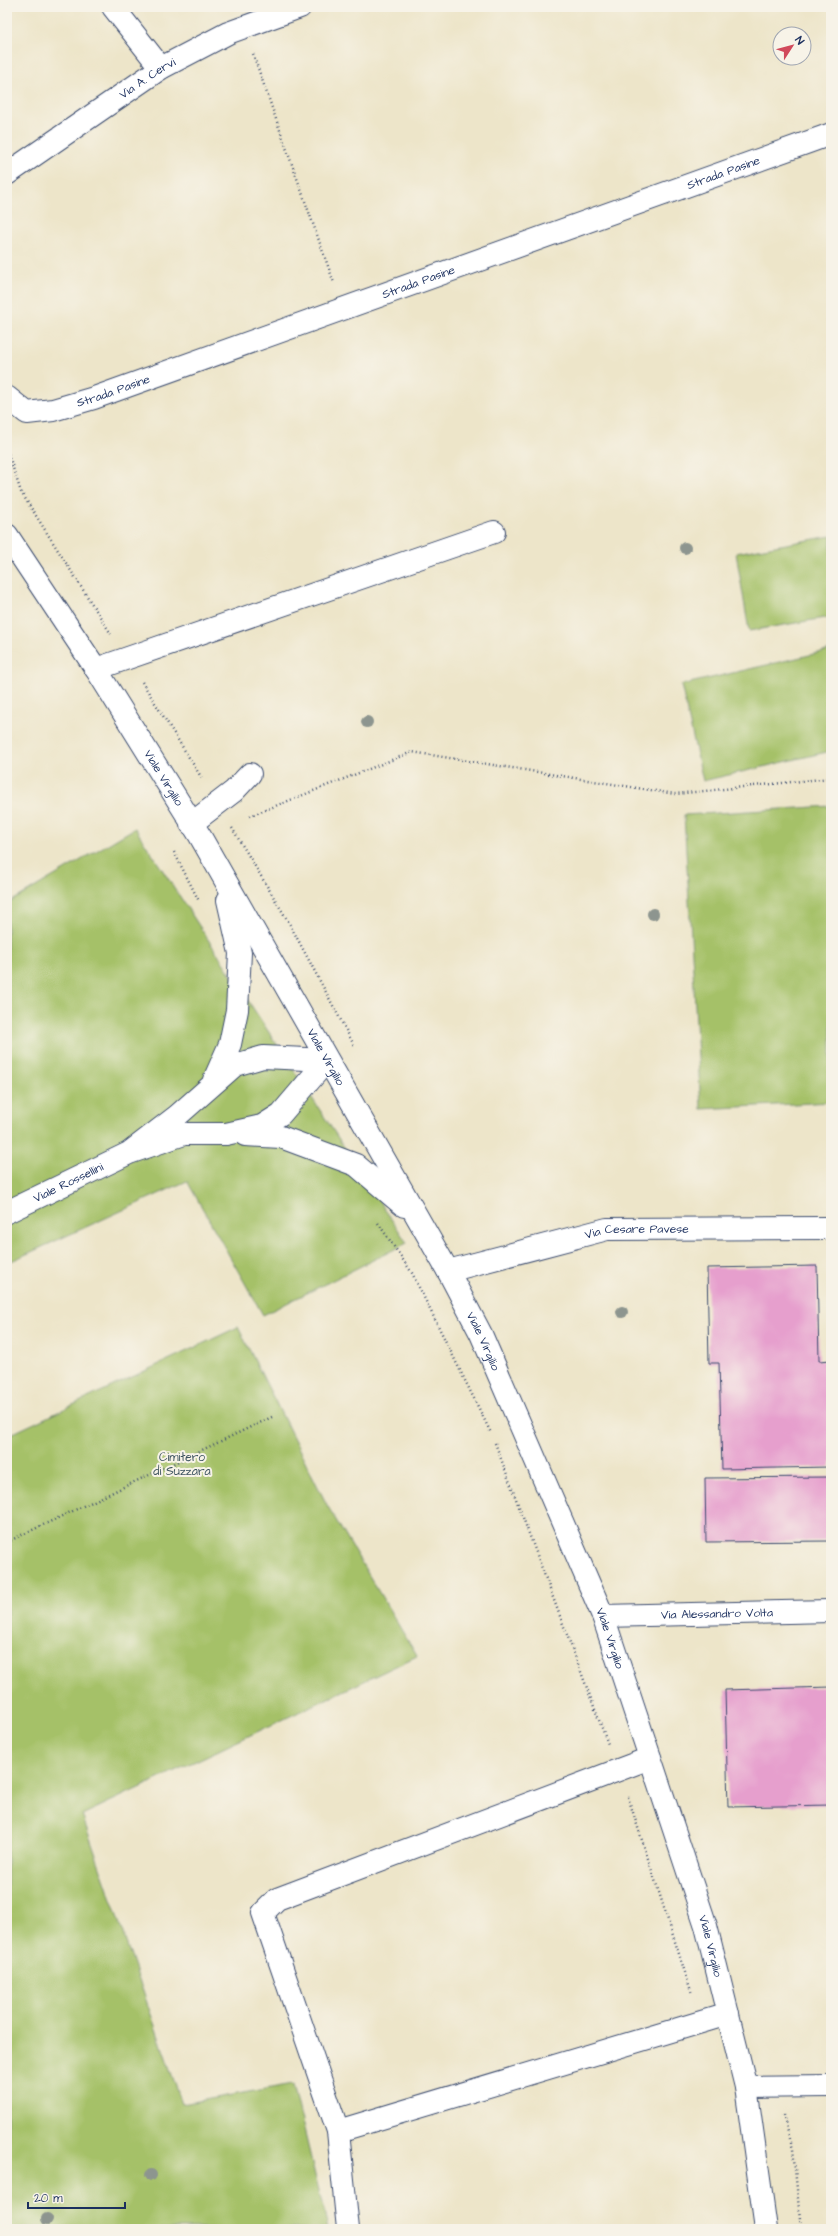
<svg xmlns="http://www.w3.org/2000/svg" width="838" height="2236" viewBox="0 0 838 2236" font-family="'Architects Daughter',sans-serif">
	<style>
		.green { fill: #a5c168; stroke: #607863 }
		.building { fill: #e69fcd }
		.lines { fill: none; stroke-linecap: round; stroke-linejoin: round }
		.street-casing { stroke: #3a4a6e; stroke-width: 24 }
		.path { stroke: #3a4a6e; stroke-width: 2.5; stroke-dasharray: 1 3; stroke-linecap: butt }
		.street { stroke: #fff; stroke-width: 22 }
		.tree { fill: #8d958f }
		.labels { text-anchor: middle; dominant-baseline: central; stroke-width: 4; stroke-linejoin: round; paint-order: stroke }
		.street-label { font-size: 12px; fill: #1b2f5e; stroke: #f7f3e8 }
		.park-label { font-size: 12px; fill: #3e5460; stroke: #f7f3e8 }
	</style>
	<rect width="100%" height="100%" fill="#f7f3e8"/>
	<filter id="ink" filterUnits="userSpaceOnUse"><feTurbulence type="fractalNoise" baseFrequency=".025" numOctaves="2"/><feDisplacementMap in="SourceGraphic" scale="8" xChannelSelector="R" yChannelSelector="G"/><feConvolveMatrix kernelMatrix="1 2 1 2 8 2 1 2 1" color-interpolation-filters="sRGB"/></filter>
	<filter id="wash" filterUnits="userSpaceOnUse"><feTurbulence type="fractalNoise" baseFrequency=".012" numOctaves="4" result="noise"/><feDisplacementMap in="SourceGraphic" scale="16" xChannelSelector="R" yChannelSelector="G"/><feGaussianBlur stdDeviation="0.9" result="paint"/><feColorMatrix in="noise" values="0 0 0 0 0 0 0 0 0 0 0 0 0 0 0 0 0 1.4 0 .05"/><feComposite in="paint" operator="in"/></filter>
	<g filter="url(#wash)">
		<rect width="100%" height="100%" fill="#ede5c9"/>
		<!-- green -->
		<path class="green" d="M831,536v81l-82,14 -13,-78z
			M831,650v101l-128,30 -22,-96z
			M831,806v296l-130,7 -17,-294z
			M135,828l272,415 -144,72 -76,-134 -180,82v-359z
			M238,1327l89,178 90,151 -335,159 100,289 111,-20 35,145h-321v-793z"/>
		<g id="blocks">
			<!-- building -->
			<path class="building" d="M817,1266l2,95 12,-1v107l-109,2 -3,-106h-10l-2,-95z
				M831,1477v64l-125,1 -1,-64z
				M831,1687v118l-103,2 -3,-117z"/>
		</g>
	</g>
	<g filter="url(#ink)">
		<use href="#blocks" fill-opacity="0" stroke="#3a4a6e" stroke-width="1"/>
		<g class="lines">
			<defs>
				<g id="street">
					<path d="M113,7l48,61"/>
					<path id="s1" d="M7,174l154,-106 67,-35 72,-26"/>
					<path id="s2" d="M7,397l20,16 26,-3 41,-12 737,-264"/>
					<path id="s3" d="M7,535l89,134 104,167 248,435 33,63 122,282 103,310 40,161 20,142"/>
					<path d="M96,669l398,-137"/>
					<path d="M191,824l43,-33 16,-17"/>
					<path d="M214,1080l16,-36 7,-34 3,-57 -12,-53"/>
					<path d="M245,1135l36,2 75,28 48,41"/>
					<path id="s4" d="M7,1212l122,-59 55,-19h42l36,-8 19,-12 46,-54 -64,-3 -28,8 -58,51 -48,37"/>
					<path id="s5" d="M448,1271l159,-42 224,-1"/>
					<path id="s6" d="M603,1616l228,-5"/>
					<path d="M746,2087l85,-1"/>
					<path d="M338,2131l390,-117"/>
					<path d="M348,2229l-10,-98 -75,-218 14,-14 373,-141"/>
				</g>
			</defs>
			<!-- street casing -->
			<use href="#street" class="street-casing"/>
			<!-- path -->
			<path class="path" d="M253,54l81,229
				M7,450l14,42 90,142
				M142,682l61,98
				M250,816l162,-64 263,42 156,-16
				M232,828l56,93 66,124
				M174,852l25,49
				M378,1223l34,50 79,160
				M495,1443l113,301
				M7,1542l265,-125
				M628,1797l64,197
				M783,2115l10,34 8,80"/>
			<!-- street -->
			<use href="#street" class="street"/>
		</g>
		<!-- trees -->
		<g class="tree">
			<circle cx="685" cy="548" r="6"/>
			<circle cx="367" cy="722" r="6"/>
			<circle cx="653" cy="914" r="6"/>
			<circle cx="622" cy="1312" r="6"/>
			<circle cx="151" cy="2175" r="6"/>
			<circle cx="47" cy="2219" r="6"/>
		</g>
	</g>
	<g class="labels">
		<!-- street labels -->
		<g class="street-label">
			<text stroke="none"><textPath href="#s1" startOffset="170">Via A. Cervi</textPath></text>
			<text stroke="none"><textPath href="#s2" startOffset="763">Strada Pasine</textPath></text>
			<text stroke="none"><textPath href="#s2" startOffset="439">Strada Pasine</textPath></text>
			<text stroke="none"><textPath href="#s2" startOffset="115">Strada Pasine</textPath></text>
			<text stroke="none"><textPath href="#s3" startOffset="289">Viale Virgilio</textPath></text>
			<text stroke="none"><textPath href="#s3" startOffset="612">Viale Virgilio</textPath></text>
			<text stroke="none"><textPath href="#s4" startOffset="68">Viale Rossellini</textPath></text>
			<text stroke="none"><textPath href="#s5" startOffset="194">Via Cesare Pavese</textPath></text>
			<text stroke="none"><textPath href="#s3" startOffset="937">Viale Virgilio</textPath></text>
			<text stroke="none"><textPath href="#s6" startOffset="114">Via Alessandro Volta</textPath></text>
			<text stroke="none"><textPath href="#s3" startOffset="1260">Viale Virgilio</textPath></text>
			<text stroke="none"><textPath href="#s3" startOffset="1584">Viale Virgilio</textPath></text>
		</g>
		<!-- park labels -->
		<g class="park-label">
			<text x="182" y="1457">Cimitero<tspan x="182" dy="14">di Suzzara</tspan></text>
		</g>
	</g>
	<!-- margin -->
	<rect width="838" height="2236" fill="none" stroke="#f7f3e8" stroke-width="24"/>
	<!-- north arrow -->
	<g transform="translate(792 46) rotate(54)"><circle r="19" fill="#f7f3e8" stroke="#9fa5b1"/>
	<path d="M0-3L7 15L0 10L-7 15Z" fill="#d1495b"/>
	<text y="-6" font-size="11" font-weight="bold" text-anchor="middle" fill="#1b2f5e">N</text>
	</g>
	<!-- scale -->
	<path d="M28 2202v6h97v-6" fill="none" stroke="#1b2f5e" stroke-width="2"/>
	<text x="34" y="2202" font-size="12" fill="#1b2f5e" stroke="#f7f3e8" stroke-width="3" paint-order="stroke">20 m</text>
</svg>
